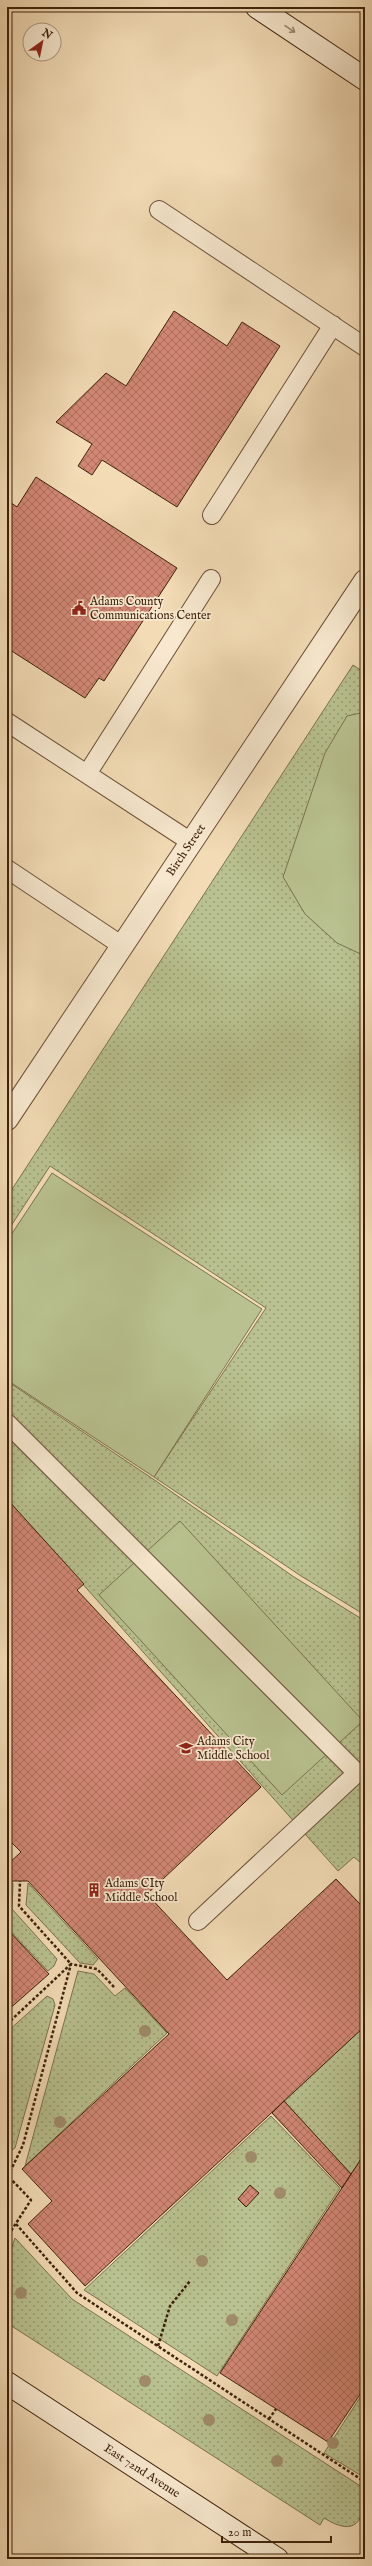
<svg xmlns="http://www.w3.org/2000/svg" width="372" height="2566" viewBox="0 0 372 2566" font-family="'IM FELL English',serif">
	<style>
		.green { fill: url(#green-dots); stroke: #7b724e }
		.pitch { fill: #b8c18f; stroke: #7b724e }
		.building { fill: url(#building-cross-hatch); stroke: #3e220c }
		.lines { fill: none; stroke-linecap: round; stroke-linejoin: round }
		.lane-casing { stroke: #6b5036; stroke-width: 20 }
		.street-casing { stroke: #6b5036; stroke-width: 24 }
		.secondary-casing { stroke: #3e220c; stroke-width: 24 }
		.path { stroke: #3e220c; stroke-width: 2.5; stroke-dasharray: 3 2; stroke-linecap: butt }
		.lane { stroke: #f7e8cf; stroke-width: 18 }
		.street { stroke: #f7e8cf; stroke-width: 22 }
		.secondary { stroke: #f7e8cf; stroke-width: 22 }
		.tree { fill: #a08b6a }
		.oneway { stroke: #9a856e }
		.labels { text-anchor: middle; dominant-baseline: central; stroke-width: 3.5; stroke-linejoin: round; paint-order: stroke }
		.poi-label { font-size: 12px; fill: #3e220c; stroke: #f7e8cf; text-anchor: start }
		.street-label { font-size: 12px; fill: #3e220c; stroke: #f7e8cf }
	</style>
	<defs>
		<pattern id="green-dots" width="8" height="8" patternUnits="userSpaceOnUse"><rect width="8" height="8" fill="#b8c18f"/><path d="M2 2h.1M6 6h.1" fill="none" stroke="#979c73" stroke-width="1.8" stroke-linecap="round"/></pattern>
		<pattern id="building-cross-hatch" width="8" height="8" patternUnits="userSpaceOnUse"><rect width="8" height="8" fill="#d28775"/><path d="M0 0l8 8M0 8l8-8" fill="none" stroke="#ac6e5e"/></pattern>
	</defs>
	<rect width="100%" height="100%" fill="#f2dbb5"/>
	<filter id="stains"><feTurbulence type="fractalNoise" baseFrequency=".005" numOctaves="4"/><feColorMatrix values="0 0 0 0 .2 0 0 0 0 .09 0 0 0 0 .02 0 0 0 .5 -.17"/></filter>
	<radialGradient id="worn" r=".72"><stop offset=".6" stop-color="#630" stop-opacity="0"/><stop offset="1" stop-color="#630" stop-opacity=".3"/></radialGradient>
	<!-- green -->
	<path class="green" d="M353,665l12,8v942l-64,-39 -147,-99 112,-169 -216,-142 -43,66v-35z
		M7,1381l149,100 138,96 71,44v238l-4,4 -7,-6 -16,14 -331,-372z
		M13,1883l-1,26 45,50 -3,7 -6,5 -41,-43v-40z
		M28,1883l70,76 -5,6 -13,-2 -54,-58z
		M78,1971l16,3 21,22 10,-8 42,45 -142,133z
		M47,1996l6,3 2,6 -40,143 -8,5v-121z
		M365,2026v127l-14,21 -67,-73z
		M271,2116l69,72 -123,188 -133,-86z
		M15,2238l57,61 293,190c0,32 -9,49 -41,29l-4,7 -313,-202v-62z
		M365,2390v88l-41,-25z"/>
	<!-- pitch -->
	<path class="pitch" d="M365,712v244l-28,-13 -32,-29 -22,-37 42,-124 22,-37z
		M52,1173l210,136 -108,168 -147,-97v-139z
		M180,1521l183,200 -81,74 -183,-200z"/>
	<!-- building -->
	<path class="building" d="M174,311l53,35 15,-24 38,24 -103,161 -75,-47 -10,15 -14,-9 14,-22 -36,-22 50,-49 20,13z
		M36,477l141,91 -73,113 -5,-3 -14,20 -78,-50v-148l10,7z
		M7,1499l77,85 -7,6 184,197 -114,107 80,86 109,-101 25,26 4,-3v124l-280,260 -57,-62 24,-23 -30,-32 147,-135 -141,-153h-15l-6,5v-21l14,-13 -14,-14z
		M7,1929l42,45 -42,37z
		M284,2101l67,73 -9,14 -70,-75z
		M365,2153v234l-37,55 -108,-69z
		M250,2185l9,8 -13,14 -8,-8z"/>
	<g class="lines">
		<defs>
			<path id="lane" d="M159,210l206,137
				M212,515l121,-190
				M7,722l184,120
				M87,774l124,-195
				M7,869l114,76
				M7,1423l350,350 -159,148"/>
			<path id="street" d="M7,1119l358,-538"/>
			<path id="secondary" d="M257,7l108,72
				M7,2383l270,176"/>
		</defs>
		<!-- lane casing -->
		<use href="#lane" class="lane-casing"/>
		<!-- street casing -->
		<use href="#street" class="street-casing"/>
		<!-- secondary casing -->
		<use href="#secondary" class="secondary-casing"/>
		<!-- path -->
		<path class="path" d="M7,2024l64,-60 -52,-58 1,-25
			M8,2176l15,-31 48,-181 26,5 18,19
			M16,2224l61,69 288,189
			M7,2245l4,-14 20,-31 -24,-25
			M158,2346l12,-40 20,-25
			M269,2419l7,-10"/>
		<!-- lane -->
		<use href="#lane" class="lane"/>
		<!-- street -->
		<use href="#street" class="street"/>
		<!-- secondary -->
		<use href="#secondary" class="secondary"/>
	</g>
	<!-- trees -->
	<g class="tree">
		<circle cx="145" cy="2031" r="6"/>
		<circle cx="60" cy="2122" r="6"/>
		<circle cx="251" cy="2157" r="6"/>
		<circle cx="280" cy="2193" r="6"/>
		<circle cx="202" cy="2261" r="6"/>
		<circle cx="21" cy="2293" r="6"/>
		<circle cx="232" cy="2320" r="6"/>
		<circle cx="145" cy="2381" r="6"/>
		<circle cx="209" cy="2420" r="6"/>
		<circle cx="333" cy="2443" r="6"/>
		<circle cx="277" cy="2461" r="6"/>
	</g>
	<!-- one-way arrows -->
	<defs><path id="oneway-shaft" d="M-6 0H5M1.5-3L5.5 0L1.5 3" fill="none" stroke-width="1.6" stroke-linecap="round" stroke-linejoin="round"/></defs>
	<use class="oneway" href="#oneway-shaft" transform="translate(290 29) rotate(34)"/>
	<!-- icons -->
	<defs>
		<symbol id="civic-bare" viewBox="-9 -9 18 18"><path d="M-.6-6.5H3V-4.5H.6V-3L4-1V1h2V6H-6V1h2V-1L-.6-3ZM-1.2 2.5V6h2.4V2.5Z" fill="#8f2418" stroke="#f7e8cf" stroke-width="2.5" paint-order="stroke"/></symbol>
		<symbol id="school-bare" viewBox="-9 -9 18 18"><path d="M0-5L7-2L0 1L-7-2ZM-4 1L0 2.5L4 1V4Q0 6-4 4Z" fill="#8f2418" stroke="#f7e8cf" stroke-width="2.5" paint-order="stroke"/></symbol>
		<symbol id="building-bare" viewBox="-9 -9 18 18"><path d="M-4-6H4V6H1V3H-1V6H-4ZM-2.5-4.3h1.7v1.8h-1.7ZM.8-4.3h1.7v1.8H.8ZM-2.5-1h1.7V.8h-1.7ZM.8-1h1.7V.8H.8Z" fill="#8f2418" stroke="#f7e8cf" stroke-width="2.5" paint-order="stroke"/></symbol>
	</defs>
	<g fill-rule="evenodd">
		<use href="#civic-bare" x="69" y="598" width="20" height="20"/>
		<use href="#school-bare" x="176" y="1738" width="20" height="20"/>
		<use href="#building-bare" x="84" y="1880" width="20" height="20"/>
	</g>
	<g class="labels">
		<!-- poi labels -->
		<g class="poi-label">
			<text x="90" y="601">Adams County<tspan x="90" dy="14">Communications Center</tspan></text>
			<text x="197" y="1741">Adams City<tspan x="197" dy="14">Middle School</tspan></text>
			<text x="105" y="1883">Adams CIty<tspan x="105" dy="14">Middle School</tspan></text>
		</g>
		<!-- street labels -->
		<g class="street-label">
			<text transform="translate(186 850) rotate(-56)">Birch Street</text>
			<text transform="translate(142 2471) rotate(33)">East 72nd Avenue</text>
		</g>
	</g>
	<!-- margin -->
	<rect width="372" height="2566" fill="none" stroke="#f2dbb5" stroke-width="24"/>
	<rect x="8" y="8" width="356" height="2550" fill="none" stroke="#3e220c" stroke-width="2"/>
	<rect x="12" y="12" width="348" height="2542" fill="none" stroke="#3e220c"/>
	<!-- north arrow -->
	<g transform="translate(42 42) rotate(33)"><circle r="19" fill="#f7e8cf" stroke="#ad9981"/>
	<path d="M0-3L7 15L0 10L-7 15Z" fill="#8f2418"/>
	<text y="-6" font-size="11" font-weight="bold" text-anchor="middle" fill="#3e220c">N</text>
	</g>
	<!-- scale -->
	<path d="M222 2536v6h109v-6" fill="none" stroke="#3e220c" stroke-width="2"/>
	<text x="228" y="2536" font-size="12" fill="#3e220c" stroke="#f7e8cf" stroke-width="3" paint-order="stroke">20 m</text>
	<rect width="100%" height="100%" filter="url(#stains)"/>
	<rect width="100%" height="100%" fill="url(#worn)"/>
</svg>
